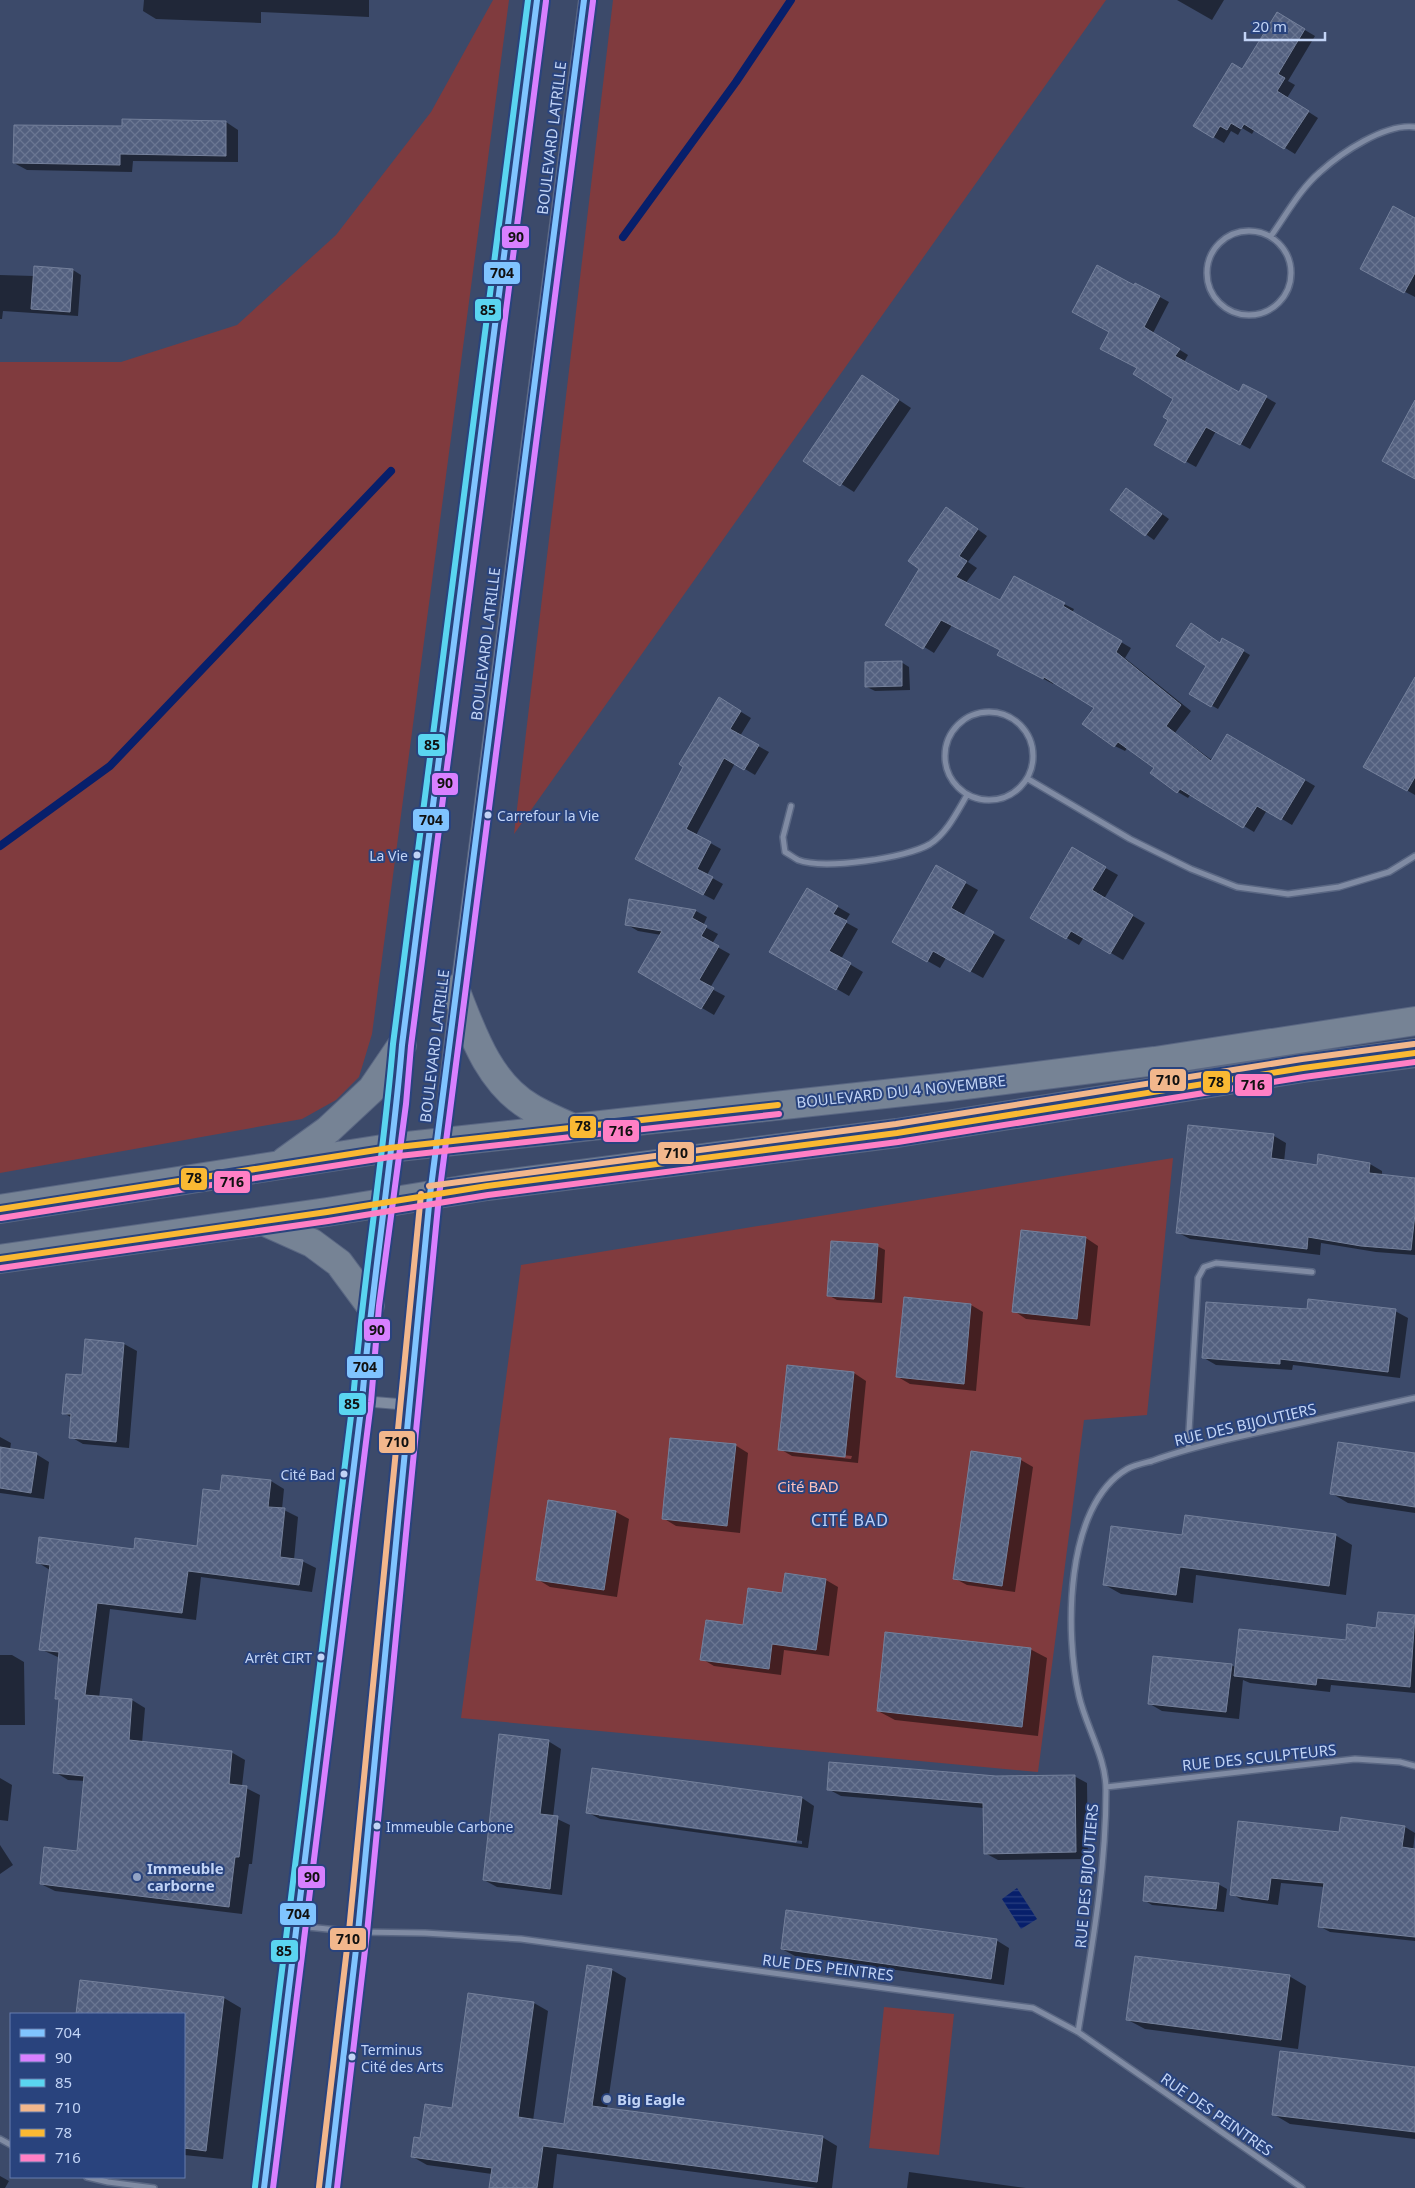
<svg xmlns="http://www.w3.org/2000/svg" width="1415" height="2188" viewBox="0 0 1415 2188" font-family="'Noto Sans',sans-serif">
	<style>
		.green { fill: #803b3e }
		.water { fill: url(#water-rules) }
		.shadow { fill: #0007; fill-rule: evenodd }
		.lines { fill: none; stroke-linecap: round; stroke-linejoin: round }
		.stream { stroke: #071f6b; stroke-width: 8 }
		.building { fill: url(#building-cross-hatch); stroke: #74809b }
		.street-casing { stroke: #5a6783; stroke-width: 8 }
		.secondary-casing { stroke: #5a6783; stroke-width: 12 }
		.primary-casing { stroke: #5a6783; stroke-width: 30 }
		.street { stroke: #808ba3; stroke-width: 5 }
		.secondary { stroke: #808ca0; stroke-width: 10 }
		.primary { stroke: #768395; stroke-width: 28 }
		.bus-1-casing { stroke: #29437d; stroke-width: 10 }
		.bus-2-casing { stroke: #29437d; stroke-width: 10 }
		.bus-3-casing { stroke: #29437d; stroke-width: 10 }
		.bus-4-casing { stroke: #29437d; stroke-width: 10 }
		.bus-5-casing { stroke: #29437d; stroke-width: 10 }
		.bus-6-casing { stroke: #29437d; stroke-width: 10 }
		.bus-1 { stroke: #80c4ff; stroke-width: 6 }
		.bus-2 { stroke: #d880ff; stroke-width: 6 }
		.bus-3 { stroke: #5ad5f0; stroke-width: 6 }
		.bus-4 { stroke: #f2b78c; stroke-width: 6 }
		.bus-5 { stroke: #fab933; stroke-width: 6 }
		.bus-6 { stroke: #ff80c5; stroke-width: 6 }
		.bus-dot { fill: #c2d4f6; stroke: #29437d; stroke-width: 2 }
		.poi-dot { fill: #93a4c5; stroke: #29437d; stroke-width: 2 }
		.labels { text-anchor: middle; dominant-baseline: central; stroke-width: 4; stroke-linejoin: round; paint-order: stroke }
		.bus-label { font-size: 14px; fill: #c2d4f6; stroke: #29437d; text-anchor: start }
		.street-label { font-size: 15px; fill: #c2d4f6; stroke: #29437d }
		.park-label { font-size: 15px; fill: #fbc0bb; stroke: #29437d }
		.poi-label { font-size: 15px; font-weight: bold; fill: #c2d4f6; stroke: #29437d; text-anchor: start }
		.neighbourhood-label { font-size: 16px; letter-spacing: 1px; fill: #b9cef7; stroke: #29437d }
		.line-badge { stroke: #29437d; stroke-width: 2 }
		.pale-badge-label { font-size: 14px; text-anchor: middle; font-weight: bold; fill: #111 }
	</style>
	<defs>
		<pattern id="water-rules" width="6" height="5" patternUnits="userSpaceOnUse" patternTransform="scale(1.25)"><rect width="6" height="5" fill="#071f6b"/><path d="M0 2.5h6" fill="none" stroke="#2a3f81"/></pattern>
		<pattern id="building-cross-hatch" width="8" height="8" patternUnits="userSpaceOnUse" patternTransform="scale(1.25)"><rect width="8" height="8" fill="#53607f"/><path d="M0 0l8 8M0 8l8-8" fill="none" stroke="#6a7692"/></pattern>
	</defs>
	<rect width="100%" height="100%" fill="#3c4a6a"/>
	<!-- green -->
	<path class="green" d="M493,0h16l-137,1034 -13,43 -23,23 -34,19 -302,54v-811h121l116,-37 99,-90 95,-123z
		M613,0h493l-592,834z
		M1173,1158l-26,257 -63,5 -46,352 -577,-54 60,-453z
		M884,2007l70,7 -15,141 -70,-7z"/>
	<!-- water -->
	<path class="water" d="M1017,1888l20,31 -16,10 -19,-30z"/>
	<!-- shadow -->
	<path class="shadow" d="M144,0h225v17l-108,-5v11l-105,-4 -13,-8z
		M1177,0h47l-12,20z
		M1278,14l37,22 -27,45 7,4 -8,13 31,20 -23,36 -40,-25 -3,5 -10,-6 -4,7 -7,-4 -7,12 -29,-17 47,-55z
		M226,122l12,8v32l-105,-1 -1,11 -105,-2 -13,-7 109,-35z
		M1415,219v78l-43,-22z
		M73,270l8,5 -3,41 -75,-5 -1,8h-2v-44l34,1z
		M1136,284l33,18 -16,31 35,22 -4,7 56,31 4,-8 32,18 -26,46 -34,-18 -20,36 -40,-22 14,-25 4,-21 -36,-31z
		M875,384l36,24 -57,84 -49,-31z
		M1134,494l35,25 -15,21 -42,-30z
		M956,514l31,22 -19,26 9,6 -12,16 35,18 64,2 10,5 -2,4 59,35 -6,10 66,53 -16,22 38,28 15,-26 87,51 -23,39 -25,-15 -13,22 -63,-38 -3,4 -10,-6 -26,-19 4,-5 -28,-21 -3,4 -10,-5 -19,-39 -42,-25 -1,2 -44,-24 -8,-10 -49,-25 -18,28 -47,-29z
		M1223,639l27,16 -32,54 -27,-15z
		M901,662l8,5 1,23 -35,1 -8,-4z
		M1415,695v100l-50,-29z
		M720,699l31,19 -11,18 29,16 -14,23 -20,-12 -39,72 25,14 -14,26 16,9 -9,16 -67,-35z
		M1072,849l46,26 -14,24 41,24 -22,37 -39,-23 -5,8 -48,-28z
		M937,867l41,23 -15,26 42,24 -22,38 -37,-20 -6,10 -46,-26z
		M807,889l43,25 -5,8 13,7 -17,30 22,13 -14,24 -78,-45z
		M630,901l66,10 11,6 -4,9 15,8 -6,10 18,10 -20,34 15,8 -11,19 -74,-43 21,-37 -23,-4 -12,-7z
		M1274,1136l12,7 -2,19 34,5 52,-3 12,7v5l33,4v75l-39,-3 -55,-9 -1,12 -130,-16 -13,-7z
		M1022,1231l64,7 12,8 -8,80 -64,-7 -12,-8z
		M877,1246l8,4 -3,53 -45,-3 -9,-5z
		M971,1305l12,7 -7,79 -66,-7 -12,-7z
		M1308,1310l87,1 13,7 -8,60 -107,-13 -1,5 -76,-5 -12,-7z
		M86,1340l38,4 13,7 -8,97 -46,-4 -12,-7 1,-19 -8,-5 19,-36z
		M788,1366l66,7 12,8 -8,82 -66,-7 -12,-7zM791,1450l61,6 -1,3 -60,-7z
		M0,1437l11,6 -1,7 26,4 13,8 -5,37 -44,-6z
		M735,1445l13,8 -8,80 -64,-7 -13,-8z
		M972,1453l49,7 12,7 -18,125 -48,-7 -13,-7z
		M1415,1454v59l-67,-10 -17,-10z
		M271,1481l13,8 -2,20 16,8 -4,43 8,1 14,7 -4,24 -111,-15 -5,43 -86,-11 -11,89 33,2 13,8 -3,35 89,9 14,8 -3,26 18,9 -8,69h-3l-7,50 -187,-23 -14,-7 37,-32 7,-71 -17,-1 -13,-8 5,-71 -4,-3 4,-40 -20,-9 10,-79 -13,-8 98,-11 63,-4 23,-55z
		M549,1502l67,10 13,7 -12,78 -67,-10 -13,-8z
		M1335,1535l17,10 -6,50 -150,-20 -3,28 -72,-9 -16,-9 78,-49z
		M826,1580l12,7 -9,69 -45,-6 -3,25 -67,-9 -12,-7 81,-65z
		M1379,1613l36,4v76l-84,-8 -1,7 -80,-9 -7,-3 -4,39 -77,-8 -12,-7 81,-39 6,3 110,-27 30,-12z
		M1030,1649l17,9 -9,78 -143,-16 -17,-9z
		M0,1655h12l12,7 1,63h-25z
		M548,1741l13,8 -8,68 17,8 -8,70 -65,-8 -13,-7z
		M1074,1776l13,7 1,76 -90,1 -13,-7 -1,-45 -143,-12 -13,-7 168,-12z
		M0,1778l12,7 -4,36 -8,-1z
		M802,1798l12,8 -6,42 -208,-29 -13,-7zM599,1813l203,28v3l-203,-28z
		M1342,1818l63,9 10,6 -2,17h2v91l-85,-9 -11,-6 6,-39 -44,-4 -3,22 -36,-5 -10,-6 108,-61z
		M0,1845l13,20 -13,9z
		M1218,1884l9,5 -3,23 -72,-7 -8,-5z
		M996,1940l13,8 -5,37 -209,-29 -13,-7z
		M612,1970l14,8 -19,131 215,28 15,9 -5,42h-15l-260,-34 -4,34h-63l2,-14 -65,-9 -14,-8 8,-18 32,-30 81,-106 14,8 -15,110 32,4z
		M1289,1976l17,10 -8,63 -153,-20 -17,-9z
		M81,1981l143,17 17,10 -18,151 -39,-4v-141h-107z
		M1415,2069v70l-125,-15 -17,-10z
		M909,2172l117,16h-119z
		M0,2176l9,5 -4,7h-5z"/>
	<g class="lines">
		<!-- stream -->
		<path class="stream" d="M623,237l113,-155 55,-82
			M0,846l110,-80 281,-295"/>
	</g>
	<!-- building -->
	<path class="building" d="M1277,12l28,17 -27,45 7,4 -8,13 32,20 -25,38 -40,-25 -3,5 -10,-6 -4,7 -7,-4 -7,12 -20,-12 39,-63 10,6z
		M122,119l104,2v35l-106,-2v11l-107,-2 1,-38 108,1z
		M1393,206l22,12v55l-11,20 -44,-24z
		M1097,265l37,20 1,-2 25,13 -16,31 36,22 -5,7 64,36 4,-8 24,12 -27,49 -34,-18 -21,36 -31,-18 14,-25 -5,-3 10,-18 -40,-25 4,-6 -37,-19 9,-17 -37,-20z
		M34,266l39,3 -3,43 -39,-3z
		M862,375l37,25 -59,86 -37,-25z
		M1415,400v79l-33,-18z
		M1126,488l36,26 -17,22 -35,-26z
		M946,507l32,22 -19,27 8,5 -11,16 44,23 14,-24 51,27 -2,3 59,35 -6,11 65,53 -15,21 45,35 16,-27 78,46 -24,40 -24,-14 -14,22 -63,-39 -3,4 -27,-20 4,-5 -36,-26 -4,5 -32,-23 12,-16 -50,-31 -1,2 -46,-24 3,-5 -59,-30 -18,29 -38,-24 34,-56 -11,-8z
		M1191,623l29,20 2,-5 22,12 -33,57 -22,-13 17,-28 -30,-20z
		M902,661v25l-37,1v-25z
		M1415,677v100l-8,14 -44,-24z
		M719,697l22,14 -11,18 29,16 -15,25 -20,-12 -38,71 25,13 -14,27 16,8 -10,18 -68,-36 48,-92 -4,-3z
		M1072,847l34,20 -14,23 41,25 -23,39 -39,-23 -5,8 -36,-21z
		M936,865l30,17 -15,26 43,24 -24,40 -37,-21 -6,11 -35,-20z
		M807,888l31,18 -5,8 14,7 -18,30 22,12 -15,27 -67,-38z
		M629,899l67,11 -4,8 15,8 -6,10 18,10 -20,34 15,8 -13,21 -63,-37 24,-41 -37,-6z
		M1188,1125l86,9 -3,24 46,7 1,-11 52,9 -1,10 46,5v36l-4,36 -50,-4 -53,-9 -1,12 -131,-16z
		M1021,1230l65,7 -9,82 -65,-7z
		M831,1241l47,3 -4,55 -47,-3z
		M904,1297l67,7 -7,80 -68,-7z
		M1308,1299l88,10 -8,63 -108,-13v5l-78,-6 4,-56 101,7z
		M85,1339l39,4 -8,99 -47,-4 2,-24h-9l4,-40 16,1z
		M787,1365l67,7 -9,85 -67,-7z
		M670,1438l66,6 -9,82 -65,-7z
		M1338,1442l77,11v54l-85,-13z
		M0,1447l37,6 -6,40 -31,-5z
		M971,1451l50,7 -19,128 -49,-7z
		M222,1475l49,5 -3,27 17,1 -5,49 23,3 -4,25 -111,-14 -6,42 -85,-10 -12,92 47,4 -3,41 103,11 -3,33 18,2 -8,71h-4l-6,50 -189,-23 4,-37 33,4 7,-75 -31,-3 6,-74h-4l4,-47 -20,-2 11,-85 -14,-2 3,-26 95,12 1,-11 62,8 6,-57 17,2z
		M548,1500l68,11 -12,79 -68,-10z
		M1185,1515l151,19 -7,52 -149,-19 -4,28 -73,-10 8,-59 71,9z
		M785,1573l41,6 -10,71 -44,-6 -3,25 -69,-9 6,-40 37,5 5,-37 34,5z
		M1378,1612l37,3 -5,72 -93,-9 -1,7 -82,-9 5,-47 107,11 1,-16 29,4z
		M885,1632l146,16 -9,79 -145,-16z
		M1153,1656l79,8 -6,48 -78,-8z
		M499,1734l50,6 -9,74 18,2 -8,73 -67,-9z
		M829,1762l167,14 79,-1 1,77 -92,2 -1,-51 -156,-13z
		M592,1768l210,29 -6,45 -210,-29z
		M1341,1817l64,9 -3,21 13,2v88l-97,-10 6,-44 -53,-5 -3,22 -38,-5 8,-74 101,11z
		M1145,1876l74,7 -3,26 -73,-8z
		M786,1910l211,29 -6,40 -210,-30z
		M1135,1956l155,19 -9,65 -155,-20z
		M587,1965l25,4 -20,137 231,30 -6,46 -274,-36 -6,42h-48l3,-20 -81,-11 3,-20 6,1 5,-34 27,4 16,-115 66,9 -16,115 46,7z
		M80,1980l144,17 -18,154 -22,-3v-134h-108z
		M1280,2051l135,16v65l-143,-17z"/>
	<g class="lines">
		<defs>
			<path id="street" d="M1207 273a42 42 0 1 1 84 0a42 42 0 1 1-84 0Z
				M1271,236c15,-21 29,-47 49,-64 21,-19 65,-49 95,-45
				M945 756a44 44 0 1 1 88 0a44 44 0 1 1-88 0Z
				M1028,779l102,60 61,30 46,18 51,7 51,-7 50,-15 26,-16
				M791,806l-8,31 2,15c4,2 9,6 13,8 26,10 109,-2 132,-16 17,-11 27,-32 37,-49
				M1188,1448l10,-170 6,-11 12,-4 96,9
				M1106,1787l249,-28 45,3 15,4
				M297,1926l61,6 67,1 96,6 512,69 45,24 224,156
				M1078,2032c13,-80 28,-160 28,-242 0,-33 -20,-63 -27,-94 -14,-61 -15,-190 48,-227 7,-4 17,-6 25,-8 30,-11 59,-18 90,-25 57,-13 115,-25 173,-38
				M0,2139l11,6
				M87,2177l21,5 46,6"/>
			<path id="secondary" d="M456,988l128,-988
				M402,1043l135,-1043
				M362,1401l48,4
				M264,2188l98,-787 8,-96 30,-245
				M328,2188c46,-394 79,-789 126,-1183"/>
			<path id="primary" d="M455,989c17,43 33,93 75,118 13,8 27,14 41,20
				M285,1161l43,-31 44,-41 30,-44
				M0,1209l389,-61 560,-61 206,-26 260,-40
				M263,1221l49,22 27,20 31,42
				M0,1259l327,-47 160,-26 410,-53 406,-65 112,-15"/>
		</defs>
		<!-- street casing -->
		<use href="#street" class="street-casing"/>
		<!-- secondary casing -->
		<use href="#secondary" class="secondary-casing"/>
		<!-- primary casing -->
		<use href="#primary" class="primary-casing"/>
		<!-- street -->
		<use href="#street" class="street"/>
		<!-- secondary -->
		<use href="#secondary" class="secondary"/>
		<!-- primary -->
		<use href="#primary" class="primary"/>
		<defs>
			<path id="bus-1" d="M264,2188l98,-787c10,-119 30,-237 40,-356l135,-1045
				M328,2188l30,-256 72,-737 154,-1195"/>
			<path id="bus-2" d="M273,2188l98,-786 8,-96 27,-202 5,-58 135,-1045
				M337,2188l30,-255 72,-737 154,-1195"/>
			<path id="bus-3" d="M255,2187l98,-787c10,-119 30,-237 40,-356l135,-1044"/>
			<path id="bus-4" d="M429,1186l467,-62 406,-65 112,-15
				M319,2187l30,-256 72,-737"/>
			<path id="bus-5" d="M0,1209l389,-61 389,-43
				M0,1259l327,-47 160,-26 410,-53 406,-65 112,-15"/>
			<path id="bus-6" d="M1,1218l389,-61 389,-43
				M1,1268l327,-47 160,-26 410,-53 406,-65 111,-15"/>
		</defs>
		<!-- bus-1 casing -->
		<use href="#bus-1" class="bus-1-casing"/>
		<!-- bus-2 casing -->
		<use href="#bus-2" class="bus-2-casing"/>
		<!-- bus-3 casing -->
		<use href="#bus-3" class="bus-3-casing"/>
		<!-- bus-4 casing -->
		<use href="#bus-4" class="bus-4-casing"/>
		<!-- bus-5 casing -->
		<use href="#bus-5" class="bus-5-casing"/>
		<!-- bus-6 casing -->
		<use href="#bus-6" class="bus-6-casing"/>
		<!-- bus-1 -->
		<use href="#bus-1" class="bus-1"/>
		<!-- bus-2 -->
		<use href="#bus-2" class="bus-2"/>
		<!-- bus-3 -->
		<use href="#bus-3" class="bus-3"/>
		<!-- bus-4 -->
		<use href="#bus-4" class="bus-4"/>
		<!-- bus-5 -->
		<use href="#bus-5" class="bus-5"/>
		<!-- bus-6 -->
		<use href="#bus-6" class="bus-6"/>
	</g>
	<!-- markers -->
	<g class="bus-dot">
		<circle cx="488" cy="815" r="4.5"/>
		<circle cx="417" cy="855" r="4.5"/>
		<circle cx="344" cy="1474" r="4.5"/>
		<circle cx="321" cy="1657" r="4.5"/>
		<circle cx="377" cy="1826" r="4.5"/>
		<circle cx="352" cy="2057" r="4.5"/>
	</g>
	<g class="poi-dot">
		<circle cx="137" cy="1877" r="5"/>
		<circle cx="607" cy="2099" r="5"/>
	</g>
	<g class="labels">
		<!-- bus labels -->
		<g class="bus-label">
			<text x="497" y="815">Carrefour la Vie</text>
			<text x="408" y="855" text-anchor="end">La Vie</text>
			<text x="335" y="1474" text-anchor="end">Cité Bad</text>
			<text x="312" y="1657" text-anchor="end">Arrêt CIRT</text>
			<text x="386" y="1826">Immeuble Carbone</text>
			<text x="361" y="2049">Terminus<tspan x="361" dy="17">Cité des Arts</tspan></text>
		</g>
		<!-- street labels -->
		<g class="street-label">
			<text transform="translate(551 138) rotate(-83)">BOULEVARD LATRILLE</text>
			<text transform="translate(485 644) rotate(-83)">BOULEVARD LATRILLE</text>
			<text transform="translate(434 1046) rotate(-83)">BOULEVARD LATRILLE</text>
			<text transform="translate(901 1091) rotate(-6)">BOULEVARD DU 4 NOVEMBRE</text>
			<text transform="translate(1245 1424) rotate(-13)">RUE DES BIJOUTIERS</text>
			<text transform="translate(1259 1757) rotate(-6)">RUE DES SCULPTEURS</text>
			<text transform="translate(1086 1876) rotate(-85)">RUE DES BIJOUTIERS</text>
			<text transform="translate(828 1967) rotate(7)">RUE DES PEINTRES</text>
			<text transform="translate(1217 2114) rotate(35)">RUE DES PEINTRES</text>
		</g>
		<!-- park labels -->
		<g class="park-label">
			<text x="808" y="1486">Cité BAD</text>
		</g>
		<!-- poi labels -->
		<g class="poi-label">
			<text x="147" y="1868">Immeuble<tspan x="147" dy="17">carborne</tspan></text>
			<text x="617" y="2099">Big Eagle</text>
		</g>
		<!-- neighbourhood labels -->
		<g class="neighbourhood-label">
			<text x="850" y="1520">CITÉ BAD</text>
		</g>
	</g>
	<g class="line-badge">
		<rect x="501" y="225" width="29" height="24" rx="5" fill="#d880ff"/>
		<rect x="483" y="261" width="38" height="24" rx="5" fill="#80c4ff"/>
		<rect x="474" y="298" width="28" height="24" rx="5" fill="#5ad5f0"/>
		<rect x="417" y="733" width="29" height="24" rx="5" fill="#5ad5f0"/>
		<rect x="431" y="772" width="28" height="24" rx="5" fill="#d880ff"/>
		<rect x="412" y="808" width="38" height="24" rx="5" fill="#80c4ff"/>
		<rect x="1149" y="1068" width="38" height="24" rx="5" fill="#f2b78c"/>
		<rect x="1202" y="1070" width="29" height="24" rx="5" fill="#fab933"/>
		<rect x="1234" y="1073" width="39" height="24" rx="5" fill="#ff80c5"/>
		<rect x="569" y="1115" width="28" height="24" rx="5" fill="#fab933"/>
		<rect x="602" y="1119" width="38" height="24" rx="5" fill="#ff80c5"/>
		<rect x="657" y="1141" width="38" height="24" rx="5" fill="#f2b78c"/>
		<rect x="180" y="1167" width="28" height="24" rx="5" fill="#fab933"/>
		<rect x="213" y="1170" width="38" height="24" rx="5" fill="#ff80c5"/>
		<rect x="363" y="1318" width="28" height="24" rx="5" fill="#d880ff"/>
		<rect x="346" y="1355" width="38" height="24" rx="5" fill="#80c4ff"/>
		<rect x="338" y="1392" width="29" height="24" rx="5" fill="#5ad5f0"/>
		<rect x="378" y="1430" width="38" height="24" rx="5" fill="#f2b78c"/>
		<rect x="297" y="1865" width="29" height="24" rx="5" fill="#d880ff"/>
		<rect x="279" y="1902" width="38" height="24" rx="5" fill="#80c4ff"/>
		<rect x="329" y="1927" width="38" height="24" rx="5" fill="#f2b78c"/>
		<rect x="270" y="1939" width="29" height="24" rx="5" fill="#5ad5f0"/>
	</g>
	<g class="pale-badge-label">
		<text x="516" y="242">90</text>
		<text x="502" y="278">704</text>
		<text x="488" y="315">85</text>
		<text x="432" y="750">85</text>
		<text x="445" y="788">90</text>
		<text x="431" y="825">704</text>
		<text x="1168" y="1085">710</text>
		<text x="1216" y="1087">78</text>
		<text x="1253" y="1090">716</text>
		<text x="583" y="1131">78</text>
		<text x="621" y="1136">716</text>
		<text x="676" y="1158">710</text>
		<text x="194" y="1183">78</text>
		<text x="232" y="1187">716</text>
		<text x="377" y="1335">90</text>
		<text x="365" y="1372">704</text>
		<text x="352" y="1409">85</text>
		<text x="397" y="1447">710</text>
		<text x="312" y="1882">90</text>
		<text x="298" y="1919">704</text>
		<text x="348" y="1944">710</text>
		<text x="284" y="1956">85</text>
	</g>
	<!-- legend -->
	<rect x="10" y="2013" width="175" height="165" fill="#29437d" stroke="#667dad"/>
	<rect x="20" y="2029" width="25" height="8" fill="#80c4ff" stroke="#667dad"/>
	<text x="55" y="2038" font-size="15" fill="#c2d4f6">704</text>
	<rect x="20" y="2054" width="25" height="8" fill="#d880ff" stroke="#667dad"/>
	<text x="55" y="2063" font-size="15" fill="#c2d4f6">90</text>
	<rect x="20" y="2079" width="25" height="8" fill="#5ad5f0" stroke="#667dad"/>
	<text x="55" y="2088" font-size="15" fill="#c2d4f6">85</text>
	<rect x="20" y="2104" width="25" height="8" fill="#f2b78c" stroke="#667dad"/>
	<text x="55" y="2113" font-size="15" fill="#c2d4f6">710</text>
	<rect x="20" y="2129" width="25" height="8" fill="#fab933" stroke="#667dad"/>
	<text x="55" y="2138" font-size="15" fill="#c2d4f6">78</text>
	<rect x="20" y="2154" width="25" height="8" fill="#ff80c5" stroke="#667dad"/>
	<text x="55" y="2163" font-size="15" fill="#c2d4f6">716</text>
	<!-- scale -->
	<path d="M1245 32v8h80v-8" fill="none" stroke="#c2d4f6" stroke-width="2.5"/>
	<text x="1252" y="32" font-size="15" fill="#c2d4f6" stroke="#29437d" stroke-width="4" paint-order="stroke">20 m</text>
</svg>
